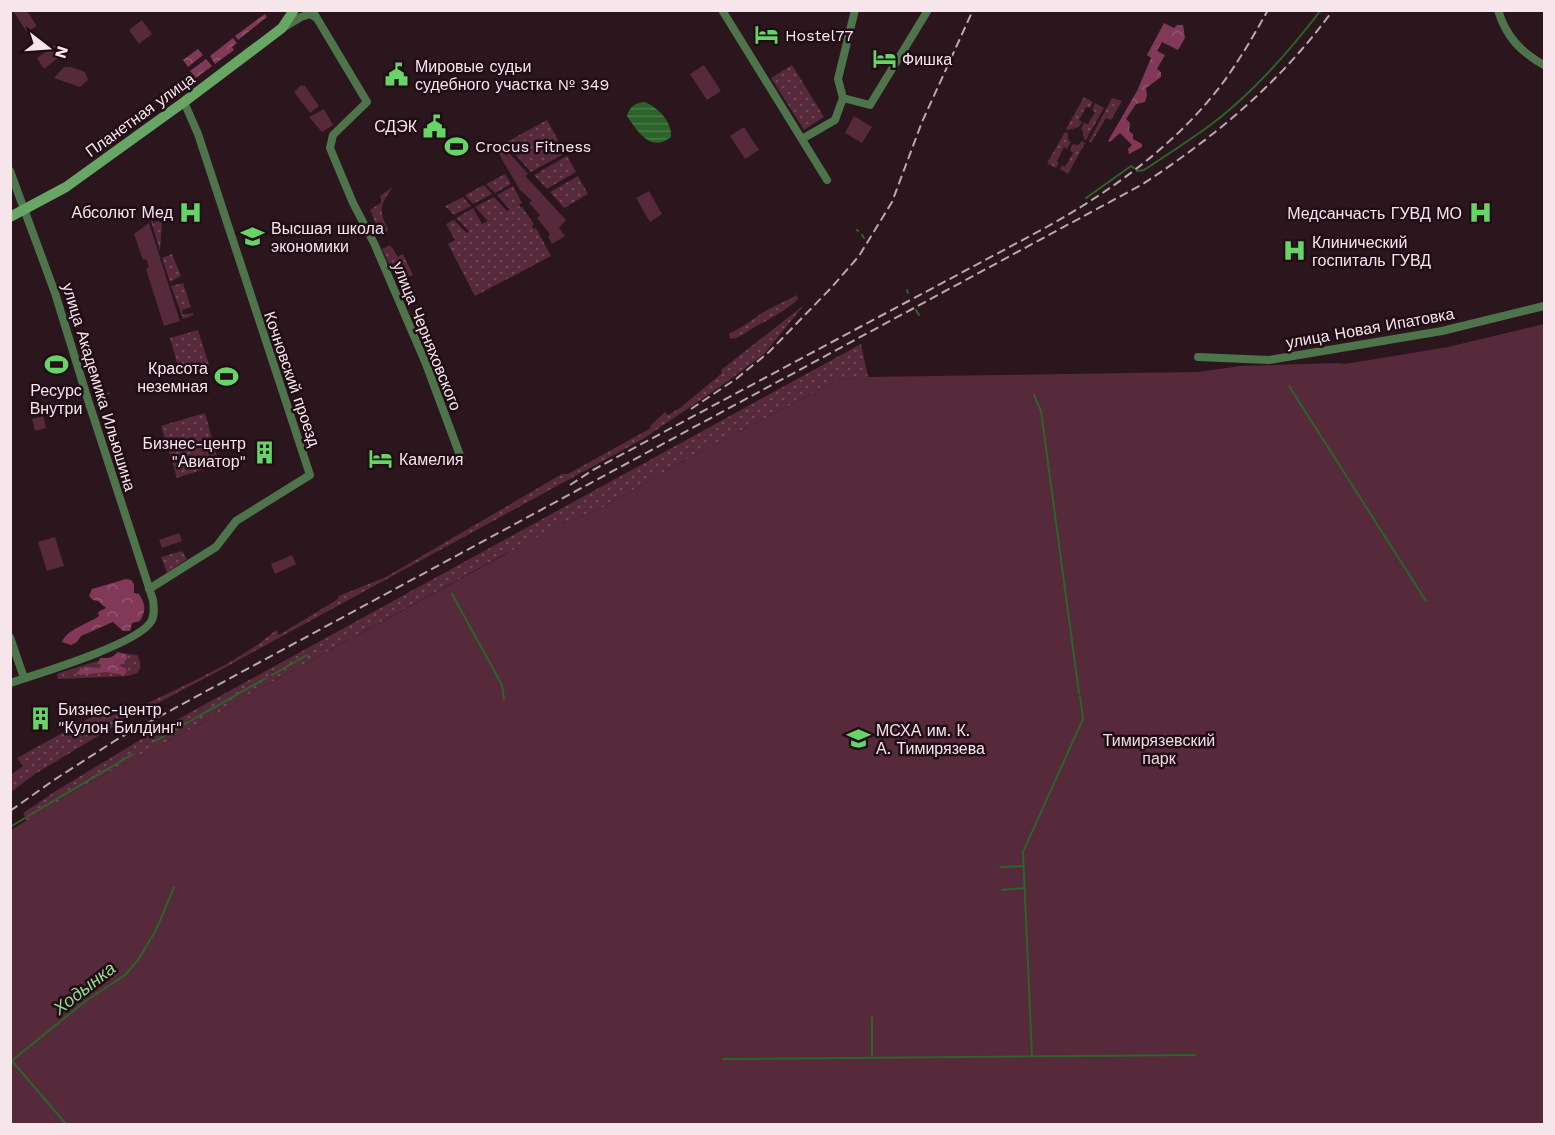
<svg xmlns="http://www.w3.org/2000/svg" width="1555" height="1135" viewBox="0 0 1555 1135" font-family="'Work Sans',sans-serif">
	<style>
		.grass { fill: url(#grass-dots) }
		.forest { fill: url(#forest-crowns) }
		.park { fill: #56293b }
		.water { fill: url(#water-rules) }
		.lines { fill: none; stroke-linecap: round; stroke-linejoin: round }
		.stream { stroke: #2a642a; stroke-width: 2 }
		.street { stroke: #4e744c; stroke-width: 8 }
		.secondary { stroke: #67a665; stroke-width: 10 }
		.rail { stroke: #b9a8ae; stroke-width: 2; stroke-dasharray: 9 4.5; stroke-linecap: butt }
		.labels { text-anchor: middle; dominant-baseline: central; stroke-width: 5; stroke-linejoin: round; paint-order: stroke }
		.poi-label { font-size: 16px; fill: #f6e6eb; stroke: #210d15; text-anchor: start }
		.street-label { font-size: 16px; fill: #f6e6eb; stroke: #210d15 }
		.park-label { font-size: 16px; fill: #f2dbe3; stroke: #210d15 }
		.water-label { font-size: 18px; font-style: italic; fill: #8fdf8c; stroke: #210d15 }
	</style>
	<defs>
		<pattern id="grass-dots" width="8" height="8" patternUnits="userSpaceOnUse" patternTransform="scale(1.5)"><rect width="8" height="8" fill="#56293b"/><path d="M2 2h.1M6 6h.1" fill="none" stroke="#6f4858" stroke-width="1.8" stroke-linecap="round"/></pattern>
		<pattern id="forest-crowns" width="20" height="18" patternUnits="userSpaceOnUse" patternTransform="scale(1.5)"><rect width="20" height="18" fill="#823857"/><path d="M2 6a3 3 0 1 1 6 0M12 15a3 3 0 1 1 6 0" fill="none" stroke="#94556f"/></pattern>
		<pattern id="water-rules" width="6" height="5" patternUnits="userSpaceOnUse" patternTransform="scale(1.5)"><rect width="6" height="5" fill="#2a642a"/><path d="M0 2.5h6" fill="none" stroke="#4a7a49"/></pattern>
	</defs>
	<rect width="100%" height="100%" fill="#2b161e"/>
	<!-- grass -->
	<path class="grass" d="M792,65l32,52 -20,13 -33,-52z
		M1084,97l9,5 -3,6 -4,-1 -7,13 3,2 -3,5 -11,3 -2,-1z
		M1112,98l10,3 -11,19 -5,-2 -15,25 -2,-2z
		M1095,103l9,5 -18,32 -2,-1 -1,-8 -2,-2 3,-6 4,1 7,-12 -3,-2z
		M547,120l18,33 -34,19 -26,-29z
		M1065,132l3,1v7l3,2 -4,7 -3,-2 -7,14 2,2 -3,5 -9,-5z
		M1082,141l3,2 -17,31 -8,-5 2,-4 3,2 8,-14 -3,-3 3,-6 5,1z
		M502,145l26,29 -3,2 -21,-23 -4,3 -4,-8z
		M567,156l9,16 -29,17 -13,-14z
		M505,174l6,10 -16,9 -9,-9z
		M578,176l10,18 -24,14 -14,-16z
		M484,185l8,9 -19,10 -8,-9z
		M513,186l9,17 -3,2 1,2h2l12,17 -2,2 2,3 2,-1 15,28 -76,40 -27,-52 7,-4 -9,-16 8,-4 13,13 2,-2 -13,-13 17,-10 9,16 6,-3 -13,-14 19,-10 13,14 3,-1 -13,-15z
		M393,187c-13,18 -15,22 -5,42l-3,5 -6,-3 -9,-21 12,-8 -2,-6z
		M463,197l8,9 -17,9 -9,-9z
		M152,220l2,3 4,-2 4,2 -2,28 -9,-30z
		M390,245l8,12 5,-3 10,21 -16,7 -1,-3 7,-4 -4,-8 -7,3 -10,-21z
		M172,254l9,22 -11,6 -8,-24z
		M183,283l8,24 -9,3 1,5 10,-2v2l-10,4 -12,-33z
		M797,295l1,4c-13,12 -26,19 -42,27 -9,5 -14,12 -26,13l-1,-5c12,-6 22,-13 33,-21 10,-6 24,-12 35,-18z
		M804,305l-40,49 -40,30 -81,55 -419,229 -106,56 -83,50 -24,18v-17l12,-9 -6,-8 87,-48 8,6 26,-13 2,4c46,-23 97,-43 136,-77l3,5 59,-36 1,-3 47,-19 176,-103h6l83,-46 -1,-2 15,-14 3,3 12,-7 42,-35 -1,-3z
		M198,330l11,35 -29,8 -10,-35z
		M861,344l7,33 -30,3 -153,80 -85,49 -43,17 -18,12 -36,17 -253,139 -48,29 -119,63 -56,35 -4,-8 36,-24 81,-49z
		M97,375l5,19 8,-2v2l-13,5 -6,-22z
		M205,413l14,51 -42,14 -16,-52z
		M182,551l5,8 -20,14 -6,-16z
		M123,653l14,2c4,6 5,13 0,18l-9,3 -70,3 -1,-4 2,-2z"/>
	<!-- forest -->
	<path class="forest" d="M265,14l2,3 -29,23 -3,-4z
		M1164,23l10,5 3,-3h6l2,13 -7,12 -16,-8 -5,9 8,4 -8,14 4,3v5l-15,11 1,7 -2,7 -9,2 -10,15 4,4 -1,8 4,3v5l9,5v3l-13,7 -1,-5 4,-4 -12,-12 -10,9 -2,-1 29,-50 14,-33 -4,-3z
		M233,38l4,5 -5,4 2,3 -19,14 -5,-8z
		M198,49l5,6 -15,12 -5,-7z
		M206,59l6,7 -16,12 -6,-7z
		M126,579l5,1 3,4v9l5,1c7,11 7,16 1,27l-8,2 -2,8h-7l-10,-9 -32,14 -4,6 -6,3 -9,-3c5,-13 26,-18 37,-26l-1,-4 8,-4 -8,-7 -5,-1 -4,-4 3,-7z
		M118,652l9,3v4l-8,7 6,2 2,4 -4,3 -16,-3 -27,3 -4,-2 9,-6 15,1 1,-3 -2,-4 1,-3h11z"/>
	<!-- park -->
	<path class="park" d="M13,11h14l10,15 -10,6z
		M142,20l10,14 -13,10 -10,-14z
		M55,45l7,10 -18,14 -7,-11z
		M704,65l17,26 -14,9 -17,-26z
		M64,67h7l14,5 3,8 -8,7 -26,-9z
		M301,85l4,1 14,20 -9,7 -16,-21z
		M324,109l9,16 -11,7 -13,-15z
		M854,116l18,11 -10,16 -17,-10z
		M744,127l15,23 -14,9 -15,-23z
		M504,153l62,67 -7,8 6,8 -13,8 -4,-7 2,-3 -13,-16 3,-3 -11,-12 3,-2 -12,-11 -20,-34z
		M649,191l13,23 -12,8 -14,-24z
		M149,223l31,98 -16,5 -18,-57 3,-2 -3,-8 -3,1 -9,-26z
		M1544,324v800h-1533v-294l72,-44 119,-63 48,-29 307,-168 43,-17 85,-49 153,-80 27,-3 333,-5 42,-6 99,-3 6,1 103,-17z
		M43,416l3,12 -11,3 -3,-12z
		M204,436l3,1 4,14 -17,6 -5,-16z
		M179,533l3,8 -20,7 -3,-8z
		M55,537l9,29 -17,5 -9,-29z
		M292,555l4,9 -21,10 -4,-10z"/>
	<!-- water -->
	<path class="water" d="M645,102c13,6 27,19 26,35 -20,16 -33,-5 -44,-21 3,-10 8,-13 18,-14z"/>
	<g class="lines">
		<!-- stream -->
		<path class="stream" d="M1137,171l7,-1c20,-13 41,-27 61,-41 45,-32 83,-76 116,-119
			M1086,198l45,-32 3,2
			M857,230l1,1
			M862,235l2,3
			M907,290l1,3
			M916,310l3,5
			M1289,386l137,215
			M1034,395l7,16 38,282
			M452,594l50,91 2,14
			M272,675l35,-20
			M155,741l111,-63
			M28,816l105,-62
			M10,827l15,-9
			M1000,867l24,-1
			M1002,890l23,-2
			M872,1017v41
			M1032,1056l-9,-204 60,-133 -3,-23
			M723,1059l472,-4
			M12,1061l54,63
			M10,1062l77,-62 38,-25 13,-15 18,-30 18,-43"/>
		<!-- street -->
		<path class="street" d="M312,10l55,92 -34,33 -3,13 23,55 21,40 52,121 35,94
			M722,10l105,170
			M1498,10c8,27 23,42 46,55
			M286,26l15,-9 9,-3 5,3
			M843,98l27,7 58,-95
			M843,98l-5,-19 17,-69
			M802,139l33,-19 8,-22
			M10,171l45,122 33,107 65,200c1,8 2,17 -3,23 -16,22 -110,50 -140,60
			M1198,357l71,3 173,-29 102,-25
			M149,589l67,-42 20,-26 74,-46 -112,-341 -14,-32
			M10,637l14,41"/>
		<!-- secondary -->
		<path class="secondary" d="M10,217l56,-30 118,-85 98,-74 12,-18"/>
		<!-- rail -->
		<path class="rail" d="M691,409l45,-30 33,-27 62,-64 28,-32 33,-54 30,-80 51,-112
			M570,485l23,-15 450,-241c67,-37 132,-83 179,-145 17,-23 32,-49 46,-74
			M10,811l44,-31 62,-40 1027,-556c73,-48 138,-102 190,-174"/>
	</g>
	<!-- icons -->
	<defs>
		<symbol id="hotel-bare" viewBox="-9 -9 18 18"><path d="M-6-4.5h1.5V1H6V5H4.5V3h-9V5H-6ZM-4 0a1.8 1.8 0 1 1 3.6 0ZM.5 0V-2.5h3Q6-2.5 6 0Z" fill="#66d466" stroke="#210d15" stroke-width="2.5" paint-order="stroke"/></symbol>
		<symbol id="civic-bare" viewBox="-9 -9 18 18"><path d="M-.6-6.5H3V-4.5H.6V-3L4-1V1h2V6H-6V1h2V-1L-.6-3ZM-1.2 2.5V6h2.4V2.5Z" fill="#66d466" stroke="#210d15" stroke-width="2.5" paint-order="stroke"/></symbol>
		<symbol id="stadium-bare" viewBox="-9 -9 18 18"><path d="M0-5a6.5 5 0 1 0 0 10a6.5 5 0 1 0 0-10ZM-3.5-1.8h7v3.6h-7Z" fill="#66d466" stroke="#210d15" stroke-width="2.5" paint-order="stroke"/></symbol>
		<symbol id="hospital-bare" viewBox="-9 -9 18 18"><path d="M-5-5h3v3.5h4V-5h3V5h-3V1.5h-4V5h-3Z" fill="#66d466" stroke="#210d15" stroke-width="2.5" paint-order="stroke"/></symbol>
		<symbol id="university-bare" viewBox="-9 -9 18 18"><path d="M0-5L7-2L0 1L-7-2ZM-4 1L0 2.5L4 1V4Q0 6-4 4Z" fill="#66d466" stroke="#210d15" stroke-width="2.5" paint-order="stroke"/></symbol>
		<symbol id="building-bare" viewBox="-9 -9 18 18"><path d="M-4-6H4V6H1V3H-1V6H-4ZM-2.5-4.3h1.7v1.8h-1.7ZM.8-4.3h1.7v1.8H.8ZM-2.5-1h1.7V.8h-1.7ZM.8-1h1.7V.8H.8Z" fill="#66d466" stroke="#210d15" stroke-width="2.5" paint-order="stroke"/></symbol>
	</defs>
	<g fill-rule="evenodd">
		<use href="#hotel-bare" x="750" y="18" width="33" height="33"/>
		<use href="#hotel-bare" x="868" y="42" width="33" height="33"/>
		<use href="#civic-bare" x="380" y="58" width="33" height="33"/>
		<use href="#civic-bare" x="418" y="110" width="33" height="33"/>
		<use href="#stadium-bare" x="440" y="130" width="33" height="33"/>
		<use href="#hospital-bare" x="174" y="196" width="33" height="33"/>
		<use href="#hospital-bare" x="1464" y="196" width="33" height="33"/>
		<use href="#university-bare" x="236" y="220" width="33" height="33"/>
		<use href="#hospital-bare" x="1278" y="234" width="33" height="33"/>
		<use href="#stadium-bare" x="40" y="348" width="33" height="33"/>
		<use href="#stadium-bare" x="210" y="360" width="33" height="33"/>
		<use href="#building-bare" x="248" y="436" width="33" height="33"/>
		<use href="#hotel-bare" x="364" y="442" width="33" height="33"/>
		<use href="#building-bare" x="24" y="702" width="33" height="33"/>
		<use href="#university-bare" x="842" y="722" width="33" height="33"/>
	</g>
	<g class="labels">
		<!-- poi labels -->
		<g class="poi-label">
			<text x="785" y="35">Hostel77</text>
			<text x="902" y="59">Фишка</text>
			<text x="415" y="66">Мировые судьи<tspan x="415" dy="18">судебного участка № 349</tspan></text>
			<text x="417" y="126" text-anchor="end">СДЭК</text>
			<text x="475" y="146">Crocus Fitness</text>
			<text x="173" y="212" text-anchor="end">Абсолют Мед</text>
			<text x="1462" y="213" text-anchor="end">Медсанчасть ГУВД МО</text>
			<text x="271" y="228">Высшая школа<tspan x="271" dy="18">экономики</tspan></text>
			<text x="1312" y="242">Клинический<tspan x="1312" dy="18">госпиталь ГУВД</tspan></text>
			<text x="208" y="368" text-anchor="end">Красота<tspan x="208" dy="18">неземная</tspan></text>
			<text x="56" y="390" text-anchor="middle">Ресурс<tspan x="56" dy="18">Внутри</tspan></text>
			<text x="246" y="443" text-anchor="end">Бизнес-центр<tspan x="246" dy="18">"Авиатор"</tspan></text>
			<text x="399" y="459">Камелия</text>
			<text x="58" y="709">Бизнес-центр<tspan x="58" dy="18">"Кулон Билдинг"</tspan></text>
			<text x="876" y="730">МСХА им. К.<tspan x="876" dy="18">А. Тимирязева</tspan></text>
		</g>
		<!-- street labels -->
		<g class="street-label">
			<text transform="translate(140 115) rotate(-36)">Планетная улица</text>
			<text transform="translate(1370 328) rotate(-10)">улица Новая Ипатовка</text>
			<text transform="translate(427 336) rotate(68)">улица Черняховского</text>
			<text transform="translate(292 379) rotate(71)">Кочновский проезд</text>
			<text transform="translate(99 387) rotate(73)">улица Академика Ильюшина</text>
		</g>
		<!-- park labels -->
		<g class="park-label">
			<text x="1159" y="740">Тимирязевский<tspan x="1159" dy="18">парк</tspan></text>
		</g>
		<!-- water labels -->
		<g class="water-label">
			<text transform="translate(84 988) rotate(-38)">Ходынка</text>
		</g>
	</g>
	<!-- border -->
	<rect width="1555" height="1135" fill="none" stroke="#f6e6eb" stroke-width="24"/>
	<!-- north arrow -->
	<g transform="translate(48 48) rotate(107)" stroke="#210d15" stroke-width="4.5" paint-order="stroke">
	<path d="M0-4.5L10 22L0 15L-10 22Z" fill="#f6e6eb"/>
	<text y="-9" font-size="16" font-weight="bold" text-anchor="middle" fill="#f6e6eb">N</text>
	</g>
</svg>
